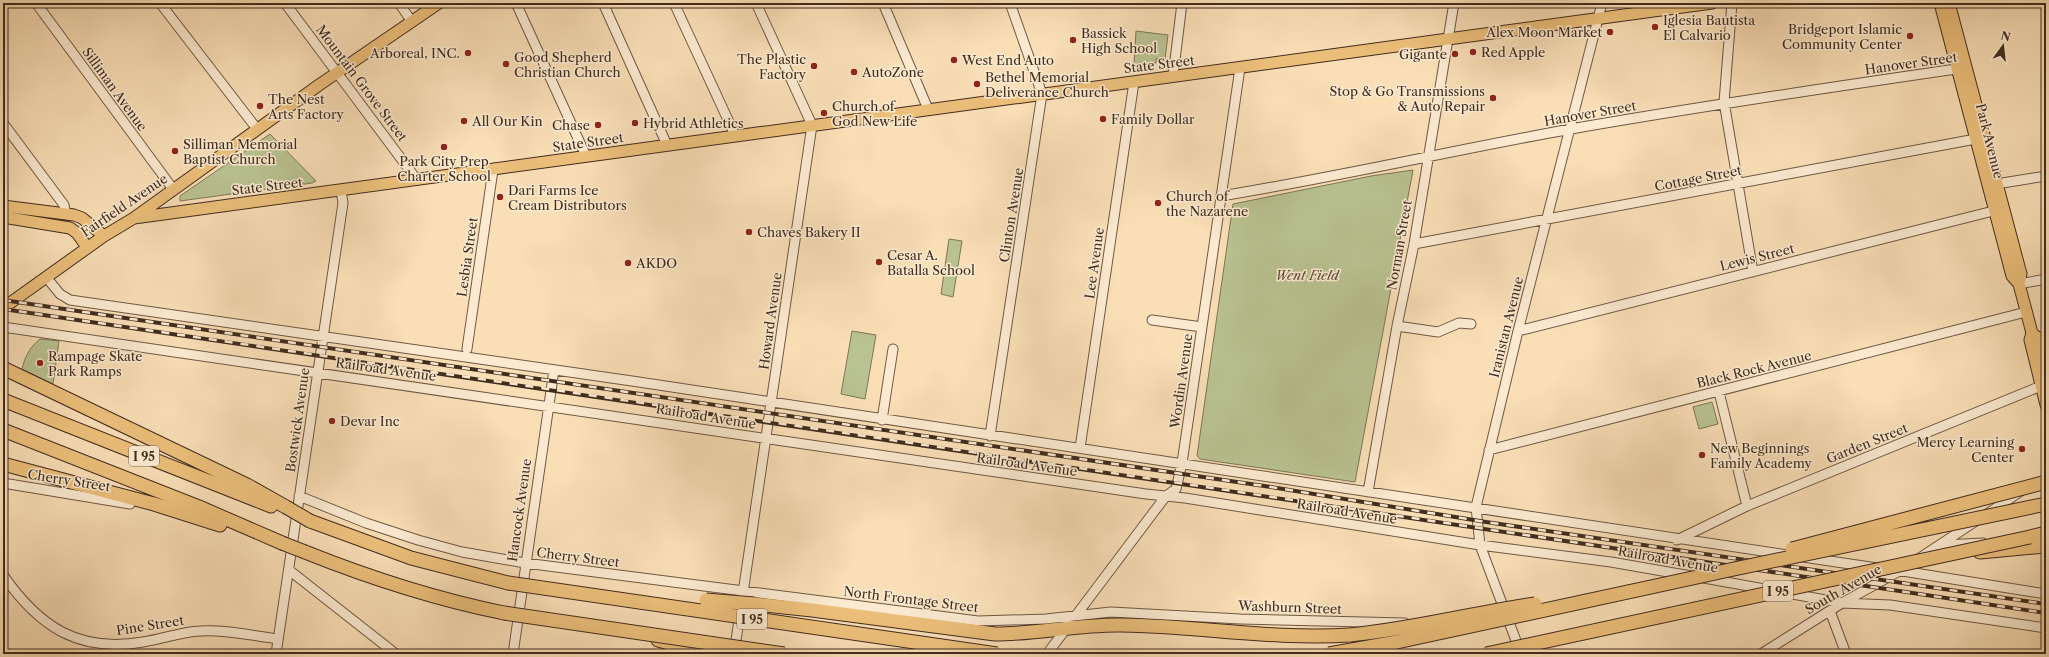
<svg xmlns="http://www.w3.org/2000/svg" width="2049" height="657" viewBox="0 0 2049 657" font-family="'Libre Caslon Text',serif">
	<style>
		.green { fill: #b9c291; stroke: #7d7758 }
		.lines { fill: none; stroke-linecap: round; stroke-linejoin: round }
		.minor-casing { stroke: #6f5844; stroke-width: 11 }
		.major-casing { stroke: #412c1e; stroke-width: 13 }
		.highway-casing { stroke: #412c1e; stroke-width: 15 }
		.minor { stroke: #fbead0; stroke-width: 9 }
		.major { stroke: #ecbf7b; stroke-width: 11 }
		.highway { stroke: #ecbf7b; stroke-width: 13 }
		.rail-casing { stroke: #412c1e; stroke-width: 4 }
		.rail { stroke: #fbead0; stroke-width: 2.5; stroke-dasharray: 8; stroke-linecap: butt }
		.highway-bridge-casing { stroke: #412c1e; stroke-width: 15; stroke-linecap: butt }
		.highway-bridge { stroke: #ecbf7b; stroke-width: 13 }
		.poi-dot { fill: #8f2418; stroke: #fbead0; stroke-width: 1.5 }
		.labels { text-anchor: middle; dominant-baseline: central; stroke-width: 3; stroke-linejoin: round; paint-order: stroke }
		.shield { fill: #fbead0; stroke: #796553; stroke-width: 1 }
		.shield-label { font-size: 12px; font-weight: bold; fill: #412c1e }
		.poi-label { font-size: 13px; fill: #412c1e; stroke: #fbead0; text-anchor: start }
		.street-label { font-size: 13px; fill: #412c1e; stroke: #fbead0 }
		.park-label { font-size: 13px; font-style: italic; fill: #594a35; stroke: #fbead0 }
	</style>
	<rect width="100%" height="100%" fill="#f9deb6"/>
	<filter id="stains"><feTurbulence type="fractalNoise" baseFrequency=".005" numOctaves="4"/><feColorMatrix values="0 0 0 0 .2 0 0 0 0 .09 0 0 0 0 .02 0 0 0 .5 -.17"/></filter>
	<radialGradient id="worn" r=".72"><stop offset=".6" stop-color="#630" stop-opacity="0"/><stop offset="1" stop-color="#630" stop-opacity=".3"/></radialGradient>
	<!-- green -->
	<path class="green" d="M1136,31l32,4 -3,24h-9v4l-22,2z
		M270,134l46,47 -4,2 -132,18v-5z
		M1413,170l-58,312 -155,-23 -3,-3 36,-252 138,-28z
		M949,239l13,2 -9,56 -12,-3z
		M852,331l24,4 -11,64 -24,-5z
		M40,339l19,2 -6,43 -31,-15c3,-12 7,-21 18,-30z
		M1712,402l6,22 -19,5 -6,-22z"/>
	<g class="lines">
		<defs>
			<path id="minor" d="M36,3l137,186
				M160,3l97,126
				M285,3l132,177
				M399,3l13,19
				M516,3l70,153
				M603,3l64,142
				M674,3l61,132
				M883,3l45,106
				M1732,3l-8,99 29,170
				M1173,76l9,-73
				M3,123l61,82 2,9
				M1990,185l56,-9
				M1221,196c117,-19 233,-46 350,-67 130,-23 261,-42 392,-61
				M1414,244l567,-106
				M46,277l14,17 10,6 562,81 1156,174
				M2019,284l27,-5
				M1152,320l50,7
				M1397,326l41,6 21,-9 12,1
				M3,327l1143,167 39,4 295,47 131,17 80,14
				M1518,331l483,-122
				M467,349l26,-179
				M1719,392l28,114
				M882,420l11,-71
				M990,436l52,-342 -32,-91
				M1080,448l54,-366
				M1489,450l537,-138
				M3,483l127,21
				M1368,492l29,-166 17,-82 40,-241
				M299,496l67,27 52,17 44,12 63,11 453,58 68,-2 65,-7 129,7 165,4
				M1987,514l34,-23
				M1677,540l70,-34 299,-122
				M1942,545l41,-2
				M1803,557l74,11
				M1918,559l58,-38
				M1890,569l156,25
				M289,570l107,84
				M3,575c36,52 76,78 140,67 20,-3 37,-10 57,-11 25,-2 53,5 78,8
				M1704,578l138,25 48,2 156,23
				M1830,611l16,43
				M276,654l67,-451 -2,-12
				M513,654l41,-284
				M734,654l78,-529 -56,-122
				M1047,654l106,-141 13,-17 10,-7 6,-26 58,-395
				M1521,654l-41,-109 -4,-38 42,-176 84,-328
				M1761,654l81,-51 59,-33"/>
			<path id="major" d="M1940,3l72,273 7,8 13,49 7,6 7,27
				M1949,3l72,271 -2,10
				M3,206l71,9 8,3 22,18
				M3,217l67,11 7,5 10,14
				M134,218l1578,-215
				M3,308l101,-72 30,-18 185,-133 120,-82
				M2032,333l-2,7 16,65"/>
			<path id="highway" d="M3,368l244,117 39,22
				M3,400l268,106
				M3,430l196,77 83,36
				M3,464l151,40 66,21
				M310,521l101,37 97,25
				M2030,537l16,-4
				M305,552c65,26 130,47 199,61
				M1980,552l66,-6
				M754,604l58,6 183,24c43,0 84,-10 127,-9 76,1 152,15 228,10
				M658,640l52,14"/>
		</defs>
		<!-- minor casing -->
		<use href="#minor" class="minor-casing"/>
		<!-- major casing -->
		<use href="#major" class="major-casing"/>
		<!-- highway casing -->
		<use href="#highway" class="highway-casing"/>
		<!-- minor -->
		<use href="#minor" class="minor"/>
		<!-- major -->
		<use href="#major" class="major"/>
		<!-- highway -->
		<use href="#highway" class="highway"/>
		<defs>
			<path id="rail" d="M3,300l1268,187 215,35 560,82
				M3,309c681,99 1362,202 2043,304"/>
		</defs>
		<!-- rail casing -->
		<use href="#rail" class="rail-casing"/>
		<!-- rail -->
		<use href="#rail" class="rail"/>
		<defs>
			<path id="highway-bridge" d="M286,507l24,14
				M282,543l23,9
				M1792,549l254,-67
				M508,583l489,71
				M706,600l48,4
				M504,613l280,41
				M1350,635c63,-6 123,-22 185,-31
				M1329,654l68,-12 337,-73 312,-65
				M1486,654l544,-117"/>
		</defs>
		<!-- highway-bridge casing -->
		<use href="#highway-bridge" class="highway-bridge-casing"/>
		<!-- highway-bridge -->
		<use href="#highway-bridge" class="highway-bridge"/>
	</g>
	<!-- markers -->
	<g class="poi-dot">
		<circle cx="1655" cy="27" r="4"/>
		<circle cx="1610" cy="32" r="4"/>
		<circle cx="1910" cy="36" r="4"/>
		<circle cx="1073" cy="40" r="4"/>
		<circle cx="1473" cy="52" r="4"/>
		<circle cx="468" cy="53" r="4"/>
		<circle cx="1455" cy="54" r="4"/>
		<circle cx="954" cy="60" r="4"/>
		<circle cx="506" cy="64" r="4"/>
		<circle cx="814" cy="66" r="4"/>
		<circle cx="854" cy="72" r="4"/>
		<circle cx="977" cy="84" r="4"/>
		<circle cx="1493" cy="98" r="4"/>
		<circle cx="260" cy="106" r="4"/>
		<circle cx="824" cy="113" r="4"/>
		<circle cx="1103" cy="119" r="4"/>
		<circle cx="464" cy="121" r="4"/>
		<circle cx="635" cy="123" r="4"/>
		<circle cx="598" cy="125" r="4"/>
		<circle cx="444" cy="147" r="4"/>
		<circle cx="175" cy="151" r="4"/>
		<circle cx="500" cy="197" r="4"/>
		<circle cx="1158" cy="203" r="4"/>
		<circle cx="749" cy="232" r="4"/>
		<circle cx="879" cy="262" r="4"/>
		<circle cx="628" cy="263" r="4"/>
		<circle cx="40" cy="363" r="4"/>
		<circle cx="332" cy="421" r="4"/>
		<circle cx="2022" cy="449" r="4"/>
		<circle cx="1702" cy="455" r="4"/>
	</g>
	<g class="labels">
		<!-- shield labels -->
		<g class="shield">
			<rect x="129" y="446" width="30" height="20" rx="3"/>
			<rect x="1763" y="581" width="30" height="20" rx="3"/>
			<rect x="737" y="609" width="30" height="20" rx="3"/>
		</g>
		<g class="shield-label">
			<text x="144" y="456">I 95</text>
			<text x="1778" y="591">I 95</text>
			<text x="752" y="619">I 95</text>
		</g>
		<!-- poi labels -->
		<g class="poi-label">
			<text x="1663" y="20">Iglesia Bautista<tspan x="1663" dy="15">El Calvario</tspan></text>
			<text x="1902" y="29" text-anchor="end">Bridgeport Islamic<tspan x="1902" dy="15">Community Center</tspan></text>
			<text x="1602" y="32" text-anchor="end">Alex Moon Market</text>
			<text x="1081" y="33">Bassick<tspan x="1081" dy="15">High School</tspan></text>
			<text x="1481" y="52">Red Apple</text>
			<text x="460" y="53" text-anchor="end">Arboreal, INC.</text>
			<text x="1447" y="54" text-anchor="end">Gigante</text>
			<text x="514" y="57">Good Shepherd<tspan x="514" dy="15">Christian Church</tspan></text>
			<text x="806" y="59" text-anchor="end">The Plastic<tspan x="806" dy="15">Factory</tspan></text>
			<text x="962" y="60">West End Auto</text>
			<text x="862" y="72">AutoZone</text>
			<text x="985" y="77">Bethel Memorial<tspan x="985" dy="15">Deliverance Church</tspan></text>
			<text x="1485" y="91" text-anchor="end">Stop &amp; Go Transmissions<tspan x="1485" dy="15">&amp; Auto Repair</tspan></text>
			<text x="268" y="99">The Nest<tspan x="268" dy="15">Arts Factory</tspan></text>
			<text x="832" y="106">Church of<tspan x="832" dy="15">God New Life</tspan></text>
			<text x="1111" y="119">Family Dollar</text>
			<text x="472" y="121">All Our Kin</text>
			<text x="643" y="123">Hybrid Athletics</text>
			<text x="590" y="125" text-anchor="end">Chase</text>
			<text x="183" y="144">Silliman Memorial<tspan x="183" dy="15">Baptist Church</tspan></text>
			<text x="444" y="161" text-anchor="middle">Park City Prep<tspan x="444" dy="15">Charter School</tspan></text>
			<text x="508" y="190">Dari Farms Ice<tspan x="508" dy="15">Cream Distributors</tspan></text>
			<text x="1166" y="196">Church of<tspan x="1166" dy="15">the Nazarene</tspan></text>
			<text x="757" y="232">Chaves Bakery II</text>
			<text x="887" y="255">Cesar A.<tspan x="887" dy="15">Batalla School</tspan></text>
			<text x="636" y="263">AKDO</text>
			<text x="48" y="356">Rampage Skate<tspan x="48" dy="15">Park Ramps</tspan></text>
			<text x="340" y="421">Devar Inc</text>
			<text x="2014" y="442" text-anchor="end">Mercy Learning<tspan x="2014" dy="15">Center</tspan></text>
			<text x="1710" y="448">New Beginnings<tspan x="1710" dy="15">Family Academy</tspan></text>
		</g>
		<!-- street labels -->
		<g class="street-label">
			<text transform="translate(1911 63) rotate(-8)">Hanover Street</text>
			<text transform="translate(1159 64) rotate(-7)">State Street</text>
			<text transform="translate(362 83) rotate(53)">Mountain Grove Street</text>
			<text transform="translate(115 89) rotate(54)">Silliman Avenue</text>
			<text transform="translate(1590 113) rotate(-10)">Hanover Street</text>
			<text transform="translate(1990 141) rotate(76)">Park Avenue</text>
			<text transform="translate(588 142) rotate(-8)">State Street</text>
			<text transform="translate(1698 178) rotate(-11)">Cottage Street</text>
			<text transform="translate(267 186) rotate(-7)">State Street</text>
			<text transform="translate(124 205) rotate(-34)">Fairfield Avenue</text>
			<text transform="translate(1011 215) rotate(-81)">Clinton Avenue</text>
			<text transform="translate(1399 245) rotate(-80)">Norman Street</text>
			<text transform="translate(467 257) rotate(-82)">Lesbia Street</text>
			<text transform="translate(1757 257) rotate(-14)">Lewis Street</text>
			<text transform="translate(1094 263) rotate(-82)">Lee Avenue</text>
			<text transform="translate(770 321) rotate(-82)">Howard Avenue</text>
			<text transform="translate(1506 327) rotate(-76)">Iranistan Avenue</text>
			<text transform="translate(386 369) rotate(8)">Railroad Avenue</text>
			<text transform="translate(1754 369) rotate(-14)">Black Rock Avenue</text>
			<text transform="translate(1181 381) rotate(-82)">Wordin Avenue</text>
			<text transform="translate(706 416) rotate(9)">Railroad Avenue</text>
			<text transform="translate(297 420) rotate(-82)">Bostwick Avenue</text>
			<text transform="translate(1867 443) rotate(-22)">Garden Street</text>
			<text transform="translate(1027 464) rotate(8)">Railroad Avenue</text>
			<text transform="translate(69 480) rotate(9)">Cherry Street</text>
			<text transform="translate(519 510) rotate(-82)">Hancock Avenue</text>
			<text transform="translate(1347 511) rotate(9)">Railroad Avenue</text>
			<text transform="translate(578 557) rotate(7)">Cherry Street</text>
			<text transform="translate(1668 559) rotate(10)">Railroad Avenue</text>
			<text transform="translate(1843 589) rotate(-30)">South Avenue</text>
			<text transform="translate(911 599) rotate(7)">North Frontage Street</text>
			<text transform="translate(1290 607) rotate(2)">Washburn Street</text>
			<text transform="translate(150 625) rotate(-9)">Pine Street</text>
		</g>
		<!-- park labels -->
		<g class="park-label">
			<text x="1307" y="275">Went Field</text>
		</g>
	</g>
	<!-- margin -->
	<rect width="2049" height="657" fill="none" stroke="#f9deb6" stroke-width="16"/>
	<rect x="4" y="4" width="2041" height="649" fill="none" stroke="#412c1e" stroke-width="2"/>
	<rect x="8" y="8" width="2033" height="641" fill="none" stroke="#412c1e"/>
	<!-- north arrow -->
	<g transform="translate(2003 46) rotate(15)" stroke="#fbead0" stroke-width="3" paint-order="stroke">
	<path d="M0-3L7 15L0 10L-7 15Z" fill="#412c1e"/>
	<text y="-6" font-size="11" font-weight="bold" text-anchor="middle" fill="#412c1e">N</text>
	</g>
	<rect width="100%" height="100%" filter="url(#stains)"/>
	<rect width="100%" height="100%" fill="url(#worn)"/>
</svg>
